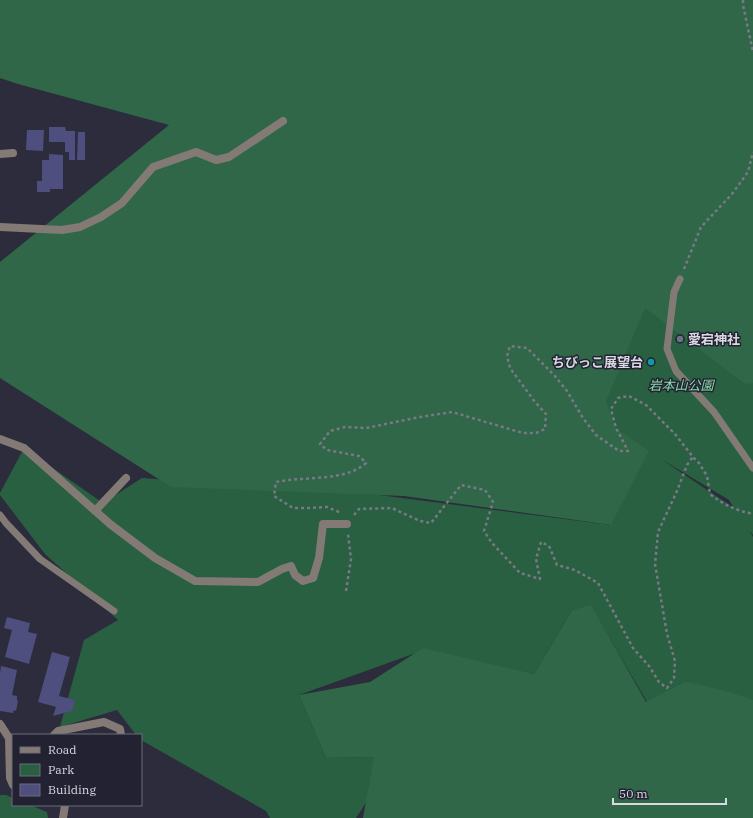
<svg xmlns="http://www.w3.org/2000/svg" width="753" height="818" viewBox="0 0 753 818" font-family="'IBM Plex Serif','Noto Sans JP',serif">
	<style>
		.green { fill: #286041; fill-rule: evenodd }
		.forest { fill: #2f6748 }
		.building { fill: #4e4e7f }
		.lines { fill: none; stroke-linecap: round; stroke-linejoin: round }
		.path { stroke: #797886; stroke-width: 2.5; stroke-dasharray: 3 3; stroke-linecap: butt }
		.service { stroke: #837a76; stroke-width: 7 }
		.minor { stroke: #837a76; stroke-width: 8 }
		.worship-dot { fill: #6b7280; stroke: #232232; stroke-width: 1.5 }
		.culture-dot { fill: #0f9aa8; stroke: #232232; stroke-width: 1.5 }
		.labels { text-anchor: middle; dominant-baseline: central; stroke-width: 3; stroke-linejoin: round; paint-order: stroke }
		.poi-label { font-size: 13px; font-weight: bold; fill: #d9d8e3; stroke: #232232; text-anchor: start }
		.park-label { font-size: 13px; font-style: italic; fill: #87dba9; stroke: #232232 }
	</style>
	<rect width="100%" height="100%" fill="#2d2c3c"/>
	<!-- green -->
	<path class="green" d="M753,151v384l-3,-4 3,6v164l-68,-20 -38,21 -56,-96 -19,4 -38,64 -121,-20 -114,41 27,63 48,-1 9,20 -27,41h-86l-4,-7 -125,-71v-5h-5l-19,-25 -57,17 24,-87 34,-20 -73,-66 -45,-59v-2l24,-45 79,55 39,-25 237,17 232,30 -8,-101 11,-86zM661,459l68,41 5,8z
		M0,795h6l7,3v7h17l17,7 1,6h-48z"/>
	<!-- forest -->
	<path class="forest" d="M0,0h753v383l-8,1 -100,-76 -39,93 10,27 33,23 -38,74 -207,-29 -233,-9 -171,-109v-116l169,-137 -151,-41 -18,-6z
		M591,605l55,97 39,-21 44,11 24,8v118h-390l11,-61 -48,1 -27,-63 71,-13 53,-34 111,26 38,-64z"/>
	<!-- building -->
	<path class="building" d="M49,127h16l1,4h9v29h-6v-8h-4v-10h-16z
		M27,130h17l-1,21 -17,-1z
		M78,132h7v28h-8z
		M49,154l14,1v34h-13v3h-13v-11h5v-21h7z
		M7,617l23,6 -2,9 9,2 -8,30 -24,-7 7,-27 -8,-2z
		M52,652l18,5 -11,39 16,4 -3,11 -19,5 3,-9 -18,-5z
		M1,666l16,4 -5,25 5,1v4l1,1 -2,10 -2,-1 -1,3 -13,-2v-38z"/>
	<g class="lines">
		<!-- path -->
		<path class="path" d="M743,0v5l10,47
			M684,269l17,-42 31,-33 16,-22 5,-20
			M339,512l-12,-5 -18,1h-16l-19,-12 2,-14c27,-6 69,0 90,-19l-7,-7 -32,-6 -7,-6 10,-13 15,-4 21,1 54,-11 32,-5 71,21h13l9,-4 1,-15 -11,-12 -25,-34 -3,-12 3,-10 17,2 27,27 13,16 16,27 13,17 23,16h9l-12,-23 -5,-19 7,-11 11,-2 17,9 29,29 18,23 6,6 8,13 3,18c14,11 25,16 43,20
			M354,515l5,-6 33,-1 28,13 11,2 30,-38 24,5 8,12 -9,29 8,12 28,30 20,6 -4,-20 5,-17 8,4 8,19 18,5 23,13 35,65 16,18 10,16 8,6 7,-10 1,-17 -8,-27 -12,-70 3,-32 19,-41 10,-26 6,-8
			M346,591l5,-32 -3,-25"/>
		<!-- service -->
		<path class="service" d="M680,279l-6,13 -7,57 9,22 38,41 39,56
			M0,515l6,8 34,36 74,52"/>
		<!-- minor -->
		<path class="minor" d="M0,154l13,-1
			M0,227l62,3 18,-3 21,-10 21,-14 31,-36 43,-15 20,8 13,-3 54,-36
			M0,439l24,9 86,76 45,34 40,23 63,1 24,-13 9,-3 4,9 8,6 10,-3 6,-20 4,-34h24
			M95,511l31,-33
			M0,724l9,14 1,40 3,7
			M54,735l4,-4 46,-9 16,7 1,6
			M63,818l2,-13"/>
	</g>
	<!-- markers -->
	<circle class="worship-dot" cx="680" cy="339" r="4"/>
	<circle class="culture-dot" cx="651" cy="362" r="4"/>
	<g class="labels">
		<!-- poi labels -->
		<g class="poi-label">
			<text x="688" y="339">愛宕神社</text>
			<text x="643" y="362" text-anchor="end">ちびっこ展望台</text>
		</g>
		<!-- park labels -->
		<g class="park-label">
			<text x="681" y="385">岩本山公園</text>
		</g>
	</g>
	<!-- legend -->
	<rect x="12" y="734" width="130" height="72" fill="#232232" stroke="#6c6b79"/>
	<rect x="20" y="747" width="20" height="6" fill="#837a76" stroke="#6c6b79"/>
	<text x="48" y="754" font-size="12" fill="#d9d8e3">Road</text>
	<rect x="20" y="764" width="20" height="12" fill="#286041" stroke="#6c6b79"/>
	<text x="48" y="774" font-size="12" fill="#d9d8e3">Park</text>
	<rect x="20" y="784" width="20" height="12" fill="#4e4e7f" stroke="#6c6b79"/>
	<text x="48" y="794" font-size="12" fill="#d9d8e3">Building</text>
	<!-- scale -->
	<path d="M613 798v6h113v-6" fill="none" stroke="#d9d8e3" stroke-width="2"/>
	<text x="619" y="798" font-size="12" fill="#d9d8e3" stroke="#232232" stroke-width="3" paint-order="stroke">50 m</text>
</svg>
